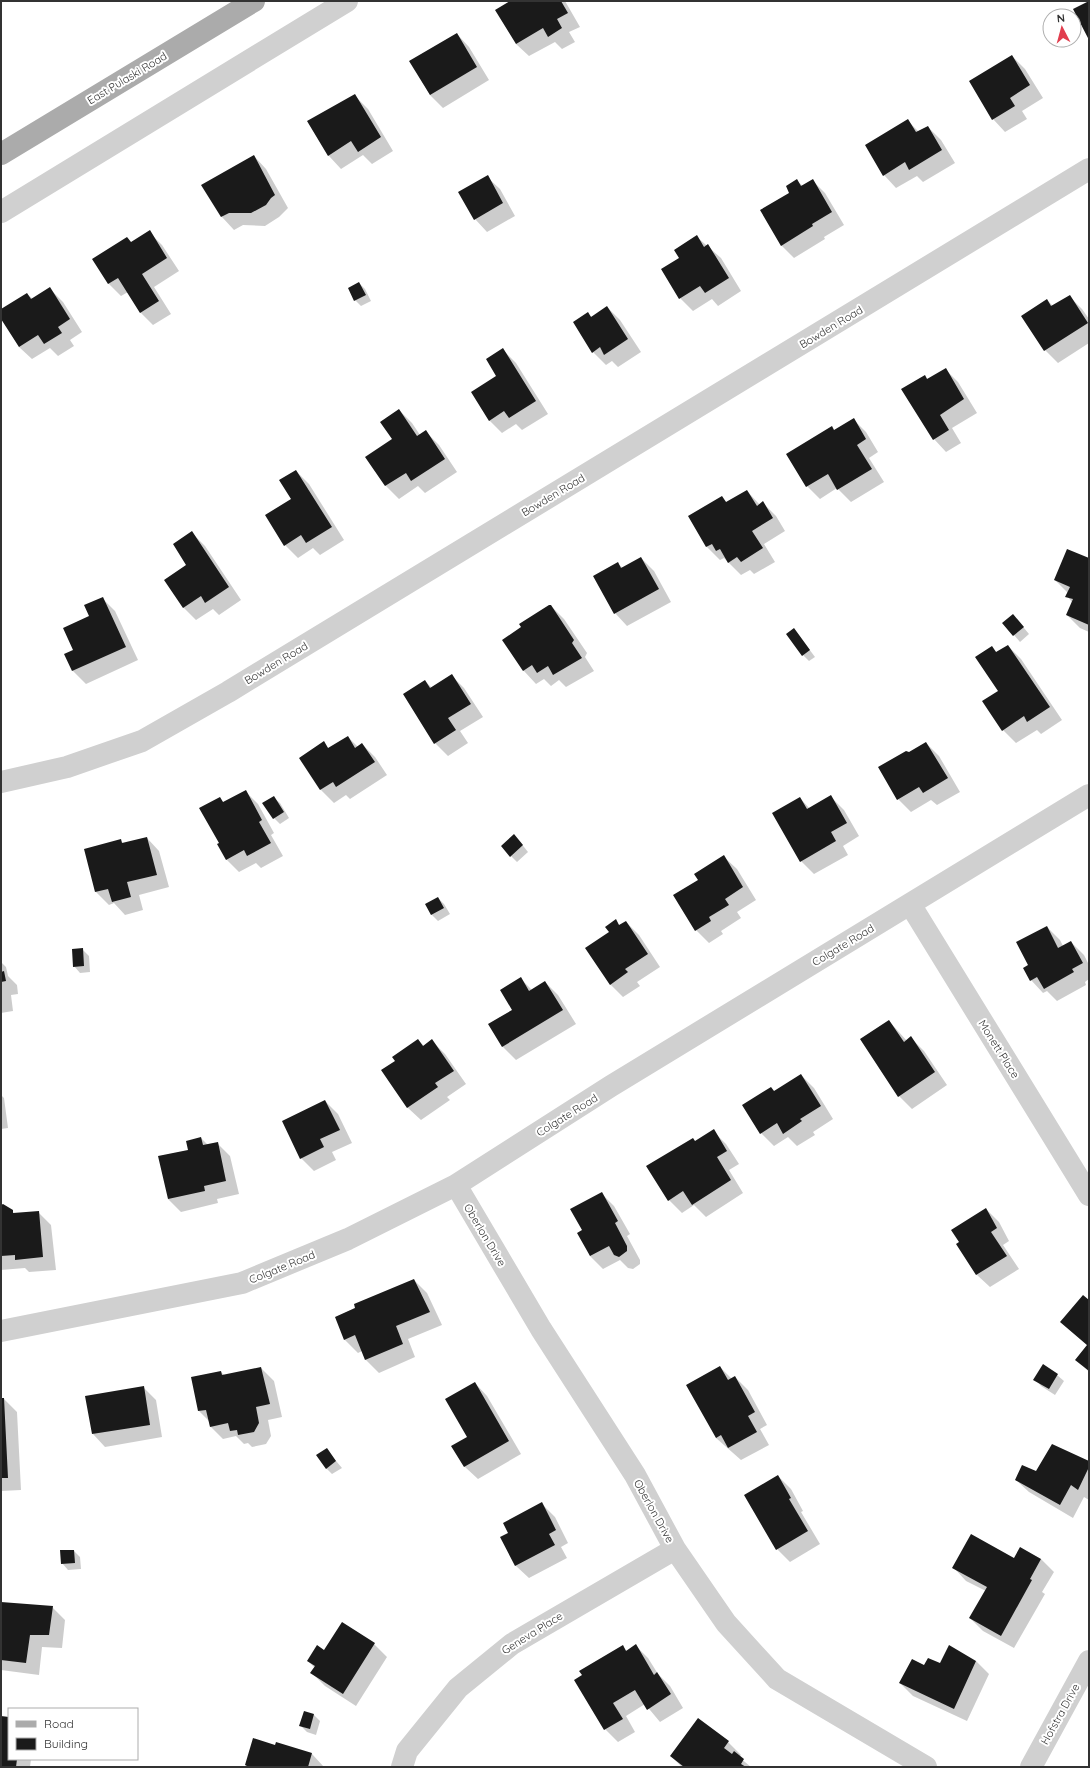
<svg xmlns="http://www.w3.org/2000/svg" width="1090" height="1768" viewBox="0 0 1090 1768" font-family="Quicksand,sans-serif">
	<style>
		.shadow { fill: #0003 }
		.building { fill: #1a1a1a }
		.lines { fill: none; stroke-linecap: round; stroke-linejoin: round }
		.minor { stroke: #d0d0d0; stroke-width: 22 }
		.major { stroke: #ababab; stroke-width: 22 }
		.labels { text-anchor: middle; dominant-baseline: central; stroke-width: 4; stroke-linejoin: round; paint-order: stroke }
		.street-label { font-size: 11px; fill: #333; stroke: #fff }
	</style>
	<rect width="100%" height="100%" fill="#fff"/>
	<!-- shadow -->
	<path class="shadow" d="M512,1h53l15,26 -11,5 6,10 -13,7 -7,-7 -26,14 -13,-12z
		M457,34l12,13 20,33 -46,28 -13,-13 -19,-33z
		M1012,56l13,13 18,29 -21,13 5,8 -22,13 -12,-13z
		M355,96l13,13 25,42 -21,13 -9,-9 -22,14 -12,-13 -21,-34z
		M908,121l11,11 9,-5 13,13 14,23 -32,19 -6,-6 -21,12 -12,-13z
		M254,156l12,13 22,39 -9,9 -14,9 -22,-1 -9,5 -12,-13z
		M487,177l13,12 15,27 -28,16 -12,-13z
		M812,180l13,13 19,32 -20,12 1,2 -31,19 -13,-13 10,-52 6,-12 6,5z
		M149,232l13,13 17,26 -25,16 17,27 -18,11 -12,-12 -13,-21 -7,4 -13,-13 24,-40z
		M697,237l24,21 20,33 -23,15 -6,-7 -19,12 -13,-13 -18,-28 18,-12z
		M359,283l6,6 6,12 -10,5 -6,-6z
		M50,289l13,13 19,30 -12,8 4,6 -16,10 -8,-8 -18,11 -13,-12 -18,-30v-6l26,-17 6,5z
		M1069,296l13,13 7,10v24l-31,20 -13,-13 -22,-34 24,-16 6,6z
		M607,307l13,13 21,32 -23,15 -6,-6 -6,4 -13,-13 -5,-38 4,3z
		M503,350l13,13 32,51 -26,16 -6,-6 -14,9 -13,-13z
		M946,370l12,12 19,31 -25,15 9,15 -15,9 -12,-13 -10,-63 5,4z
		M399,410l13,13 8,12 6,-3 13,13 18,27 -32,21 -7,-7 -19,13 -13,-13 -19,-29 26,-18z
		M853,419l13,13 12,20 -9,6 15,24 -33,20 -14,-14 -17,11 -13,-13 28,-55z
		M296,471l13,13 35,56 -24,15 -7,-7 -15,10 -13,-13z
		M747,491l13,14 3,-2 13,13 9,15 -21,13 11,18 -21,12 -4,-4 -9,5 -17,-17 -4,2 -13,-13 -18,-30 33,-20 5,6z
		M192,533l13,13 36,54 -22,15 -6,-6 -17,11 -13,-13z
		M641,558l13,13 17,31 -44,24 -12,-13 3,-49 5,4z
		M1089,559v73l-9,-4 -13,-13 5,-13 -5,-6 1,-3 -13,-13z
		M102,598l13,13 23,49 -52,24 -13,-13 -7,-16 8,-4 16,-35z
		M551,606l13,13 23,34 -2,4 9,14 -28,16 -7,-7 -8,6 -7,-7 -8,5 -12,-13 -20,-31z
		M1019,622l10,12 -9,8 -16,-19z
		M794,629l21,28 -6,4 -6,-6z
		M1008,646l13,13 41,61 -21,14 -4,-4 -21,13 -13,-13 -4,-39 -7,-44 5,6z
		M451,675l13,13 19,29 -23,14 8,12 -20,13 -13,-13 -10,-62 7,7z
		M348,737l10,10 4,-3 13,13 12,18 -37,24 -4,-4 -12,8 -13,-13 -21,-32 24,-15 5,6z
		M926,743l13,13 21,36 -23,13 -6,-5 -20,12 -13,-13 11,-46z
		M245,791l13,13 16,29 -3,2 12,21 -22,12 -5,-5 -17,9 -13,-13 -6,-15 -1,-46 5,5z
		M273,797l7,6 9,15 -9,6 -6,-6z
		M831,797l13,13 15,26 -16,10 5,9 -34,19 -13,-13 -1,-63 10,11z
		M147,838l12,13 10,36 -30,8 4,15 -18,5 -11,-12 -5,2 -13,-13 -11,-42 35,-10 4,4z
		M520,842l8,10 -11,10 -6,-6z
		M724,857l13,12 19,31 -19,12 4,6 -20,13 2,3 -14,9 -13,-13 3,-50z
		M438,898l6,6 6,10 -12,7 -6,-6 -6,-11z
		M615,921l5,5 6,-4 13,13 21,32 -23,15 3,4 -17,11 -13,-13v-52z
		M1047,927l13,13 3,6 8,-4 13,13 5,10v14l-4,3 1,3 -29,16 -10,-10 -4,2 -12,-13 -2,-14z
		M82,949l7,7 1,16 -10,1 -6,-7z
		M1,962l5,5 2,9 9,9 1,9 -7,1 2,16 -12,2z
		M520,978l12,12 13,-8 13,13 18,29 -60,36 -13,-13 -14,-23 24,-14z
		M889,1021l18,20 4,-3 13,13 23,34 -35,24 -13,-13z
		M418,1040l6,6 8,-5 13,13 21,30 -19,13 3,3 -29,20 -13,-12 -25,-37 14,-10z
		M801,1075l13,13 19,31 -20,13 2,3 -18,11 -9,-9 -14,9 -13,-13 13,-41z
		M1,1095l3,3 4,30 -7,1z
		M325,1101l13,13 14,29 -20,9 4,8 -22,11 -13,-13z
		M713,1131l13,13 13,20 -10,6 14,23 -37,24 -12,-12 -12,8 -13,-13 27,-58z
		M201,1138l7,7 9,-2 13,13 9,38 -22,5 1,4 -37,9 -13,-13 21,-48z
		M601,1193l13,13 16,28 -3,2 13,24v4l-7,5 -5,-1 -8,-8 -17,9 -13,-13 -7,-26z
		M1,1206l15,8 22,-2 13,13 5,45 -27,2 -4,-4 -24,2z
		M986,1209l13,13 10,19 -6,4 16,24 -29,18 -13,-12 -19,-31z
		M414,1280l13,13 15,32 -34,14 7,18 -36,16 -13,-13 -4,-9 -4,2 -13,-13 -9,-23z
		M1089,1301v71l-12,-13 11,-13 -27,-24z
		M720,1367l12,12 3,-2 13,13 19,35 -7,4 9,16 -28,15 -25,-22z
		M261,1368l13,13 8,36 -14,3 3,16 -5,8 -14,3 -4,-4 -4,1 -8,-8 -13,3 -13,-13 -1,-5 -10,-10 22,-39 4,4z
		M1057,1375l7,6 -9,14 -14,-9 -6,-7z
		M475,1383l12,13 34,58 -43,25 -13,-12 -12,-21 15,-9z
		M143,1387l13,13 6,37 -57,10 -12,-13z
		M1,1399h3l13,13 4,78 -20,1z
		M326,1449l16,19 -10,6 -6,-6z
		M1089,1463v37l-5,-3 -11,21 -44,-26 -13,-12 21,-7z
		M778,1476l13,13 12,22 -2,1 19,32 -30,18 -13,-13z
		M542,1504l13,13 13,26 -7,4 6,11 -38,20 -13,-12 -7,-33z
		M1020,1548l21,11 13,13 -12,20 3,2 -31,54 -31,-17 -13,-13 16,-27 -20,-10 -12,-13 60,-9z
		M74,1551l6,6 1,12 -13,1 -6,-7z
		M1,1603l51,4 13,13 -3,28 -20,-1 -3,28 -38,-5z
		M342,1624l32,20 13,13 -31,49 -31,-20 -13,-13 3,-5 -7,-7 17,-10z
		M622,1646l5,5 9,-5 12,12 10,16 12,12 13,22 -23,14 -15,-18 -19,12 9,16 -17,10 -13,-13 -22,-54z
		M976,1661l13,13 -22,47 -54,-25 -13,-13 24,-17z
		M304,1713l10,2 6,6 -4,14 -9,-3 -6,-6z
		M1,1717l8,1v41h22l-1,8h-29z
		M728,1742l13,13 -2,2 12,10h-69l-11,-11z
		M276,1746l36,8 12,13h-76l-2,-2z"/>
	<!-- building -->
	<path class="building" d="M510,1h51l7,12 -11,6 5,9 -14,9 -5,-9 -27,16 -21,-34z
		M1089,1v39l-16,-31z
		M457,33l20,34 -47,28 -21,-34z
		M1012,55l18,30 -20,13 5,8 -23,14 -23,-39z
		M355,94l26,43 -23,15 -7,-11 -23,15 -21,-35z
		M908,119l8,13 12,-6 14,24 -33,20 -4,-8 -22,14 -18,-31z
		M254,155l21,40 -4,3 -5,7 -15,8h-22l-8,4 -20,-32z
		M488,175l15,28 -29,17 -16,-28z
		M797,179l4,7 12,-7 19,33 -20,12 1,2 -32,20 -21,-36 29,-17 -3,-7z
		M150,230l17,28 -25,16 17,27 -19,12 -22,-35 -10,6 -16,-25 35,-22 4,5z
		M697,235l7,12 4,-3 21,34 -24,15 -5,-7 -21,13 -18,-30 18,-11 -5,-8z
		M359,282l7,13 -12,6 -6,-13z
		M50,287l20,32 -12,8 4,6 -18,11 -6,-9 -19,12 -18,-28v-10l26,-16 4,6z
		M1070,295l18,28 -44,28 -23,-35 26,-17 4,7z
		M607,306l21,33 -24,16 -4,-8 -8,6 -19,-31 15,-10 3,5z
		M503,348l33,53 -27,17 -5,-7 -15,10 -18,-29 25,-16 -10,-17z
		M946,368l18,31 -24,16 9,15 -16,10 -32,-51 24,-14 2,4z
		M399,409l18,27 9,-6 19,29 -34,22 -5,-8 -21,13 -20,-29 27,-18 -12,-17z
		M854,418l12,21 -9,6 15,24 -35,21 -9,-16 -22,13 -20,-33 46,-28 2,4z
		M296,470l36,57 -26,16 -5,-8 -17,11 -19,-31 26,-16 -12,-19z
		M747,490l10,16 6,-5 10,17 -21,13 11,17 -22,14 -4,-5 -9,6 -8,-14 -4,2 -4,-7 -6,3 -18,-31 34,-20 4,6z
		M192,531l37,56 -24,16 -4,-7 -18,12 -19,-28 22,-15 -13,-21z
		M1067,549l22,9v67l-23,-10 7,-16 -8,-2 5,-10 -16,-7z
		M641,557l18,32 -45,25 -21,-38 25,-14 3,6z
		M103,597l23,50 -54,24 -8,-17 9,-4 -10,-22 26,-12 -5,-11z
		M549,605h2l23,35 -2,3 10,15 -29,17 -5,-9 -11,7 -5,-8 -9,6 -21,-31 19,-13 -2,-3z
		M1013,614l11,13 -11,9 -11,-13z
		M794,628l16,22 -8,6 -16,-22z
		M1008,645l42,62 -23,15 -3,-6 -22,15 -20,-30 16,-10 -23,-34 17,-11 4,6z
		M452,674l19,30 -23,14 8,12 -22,14 -31,-50 22,-14 5,8z
		M348,736l7,12 7,-5 13,19 -39,25 -3,-5 -13,8 -21,-32 25,-17 4,7z
		M926,742l22,36 -25,15 -4,-6 -22,13 -19,-33 28,-16 3,1z
		M246,790l16,30 -3,2 12,21 -24,13 -3,-6 -18,10 -9,-16 2,-1 -20,-35 21,-11 3,5z
		M831,795l16,28 -16,9 5,9 -36,21 -28,-49 28,-16 7,12z
		M274,796l10,16 -11,7 -11,-16z
		M514,834l9,11 -13,12 -9,-11z
		M147,837l10,38 -30,7 4,15 -19,5 -4,-13 -13,3 -11,-43 37,-10 1,4z
		M724,855l19,32 -18,12 4,6 -20,12 2,4 -16,10 -22,-36 25,-15 -4,-6z
		M438,897l6,11 -13,7 -6,-11z
		M616,919l3,6 7,-4 22,33 -23,15 3,3 -18,13 -25,-37 24,-16 -4,-5z
		M1047,926l11,22 13,-7 12,22 -11,6 2,3 -30,17 -7,-12 -7,4 -7,-13 5,-3 -12,-23z
		M83,948l1,18 -11,1 -1,-18z
		M4,971l2,10 -5,1v-10z
		M521,977l8,14 16,-10 18,29 -61,37 -14,-23 24,-14 -12,-20z
		M889,1020l15,22 7,-6 24,36 -37,25 -38,-58z
		M418,1039l5,7 9,-7 22,32 -19,12 3,4 -31,21 -26,-38 14,-9 -3,-4z
		M801,1074l20,32 -21,13 2,2 -19,13 -6,-11 -17,11 -18,-29 29,-18 3,4z
		M325,1100l15,30 -20,9 4,8 -24,12 -18,-38z
		M714,1129l13,22 -10,6 14,23 -39,25 -9,-14 -15,10 -22,-35 47,-28 2,3z
		M201,1137l2,8 15,-3 8,39 -22,5 1,5 -37,8 -10,-43 30,-6 -2,-9z
		M602,1192l16,29 -3,2 12,23v5l-8,6 -5,-2 -5,-9 -19,10 -13,-23 5,-3 -12,-21z
		M3,1204l10,6v3l26,-2 4,46 -28,3v-5l-14,1v-51z
		M986,1208l11,20 -6,4 16,24 -31,19 -20,-31 3,-2 -8,-12z
		M414,1279l16,33 -34,14 7,18 -38,16 -10,-25 -11,5 -9,-23 20,-9 -1,-4z
		M1083,1295l6,5v71l-14,-11 12,-15 -27,-23z
		M1043,1364l15,10 -9,15 -16,-9z
		M720,1366l8,14 7,-4 20,36 -7,4 9,16 -29,16 -7,-13 -5,3 -30,-53z
		M261,1367l9,37 -14,3 3,16 -5,9 -16,3 -1,-5 -7,1 -2,-8 -18,4 -4,-17 -8,1 -7,-34 30,-6 1,4z
		M475,1382l34,59 -45,26 -13,-21 16,-9 -22,-38z
		M144,1386l6,39 -58,9 -7,-38z
		M1,1398h3l4,80h-7z
		M1052,1444l37,17v6l-11,23 -7,-5 -11,20 -45,-25 7,-15 14,6z
		M327,1448l9,13 -10,8 -10,-14z
		M778,1475l13,23 -2,1 19,32 -32,19 -32,-55z
		M542,1502l14,28 -7,4 6,11 -40,21 -15,-29 8,-4 -5,-10z
		M971,1534l43,24 6,-11 21,12 -11,20 2,1 -31,56 -32,-18 18,-31 -35,-19z
		M60,1550h14l1,13 -14,1z
		M1,1602l52,4 -4,29h-19l-4,28 -25,-3z
		M342,1622l33,21 -32,51 -33,-21 5,-7 -8,-5 10,-16 7,5z
		M636,1644l18,31 3,-3 14,22 -24,16 -12,-20 -22,13 10,16 -19,11 -30,-50 8,-5 -3,-4 44,-26 3,6z
		M949,1645l27,16 -22,48 -55,-26 13,-24 12,6 4,-7 12,5z
		M304,1711l10,3 -4,15 -11,-3z
		M1,1716l8,1v42h8l-1,8h-15z
		M698,1718l31,23 -5,7 8,6 2,-3 10,8 -3,5 5,3h-62l-14,-11z
		M253,1738l22,7 1,-3 36,11 -4,14h-59l-4,-2z"/>
	<g class="lines">
		<!-- minor -->
		<path class="minor" d="M1,212l346,-211
			M1,782l66,-15 75,-26 86,-49 861,-523
			M910,904l179,291
			M456,1185l85,144 94,146 40,74 51,74 51,56 149,88
			M1,1331l241,-48 106,-44 108,-54 155,-99 478,-291
			M402,1767l5,-16 51,-63 54,-44 163,-95
			M1031,1767l58,-106"/>
		<!-- major -->
		<path class="major" d="M1,154l253,-153"/>
	</g>
	<g class="labels">
		<!-- street labels -->
		<g class="street-label">
			<text transform="translate(127 78) rotate(-31)">East Pulaski Road</text>
			<text transform="translate(831 327) rotate(-31)">Bowden Road</text>
			<text transform="translate(553 495) rotate(-31)">Bowden Road</text>
			<text transform="translate(276 663) rotate(-31)">Bowden Road</text>
			<text transform="translate(843 945) rotate(-31)">Colgate Road</text>
			<text transform="translate(999 1049) rotate(58)">Monett Place</text>
			<text transform="translate(567 1115) rotate(-32)">Colgate Road</text>
			<text transform="translate(485 1235) rotate(59)">Oberlon Drive</text>
			<text transform="translate(282 1267) rotate(-22)">Colgate Road</text>
			<text transform="translate(654 1511) rotate(61)">Oberlon Drive</text>
			<text transform="translate(532 1633) rotate(-32)">Geneva Place</text>
			<text transform="translate(1060 1714) rotate(-61)">Hofstra Drive</text>
		</g>
	</g>
	<!-- border -->
	<rect width="1090" height="1768" fill="none" stroke="#333333" stroke-width="4"/>
	<!-- legend -->
	<rect x="8" y="1708" width="130" height="52" fill="#ffffff" stroke="#adadad"/>
	<rect x="16" y="1721" width="20" height="6" fill="#ababab" stroke="#adadad"/>
	<text x="44" y="1728" font-size="12" fill="#333333">Road</text>
	<rect x="16" y="1738" width="20" height="12" fill="#1a1a1a" stroke="#adadad"/>
	<text x="44" y="1748" font-size="12" fill="#333333">Building</text>
	<!-- north arrow -->
	<g transform="translate(1062 28) rotate(354)"><circle r="19" fill="#ffffff" stroke="#adadad"/>
	<path d="M0-3L7 15L0 10L-7 15Z" fill="#e13e4e"/>
	<text y="-6" font-size="11" font-weight="bold" text-anchor="middle" fill="#333333">N</text>
	</g>
</svg>
